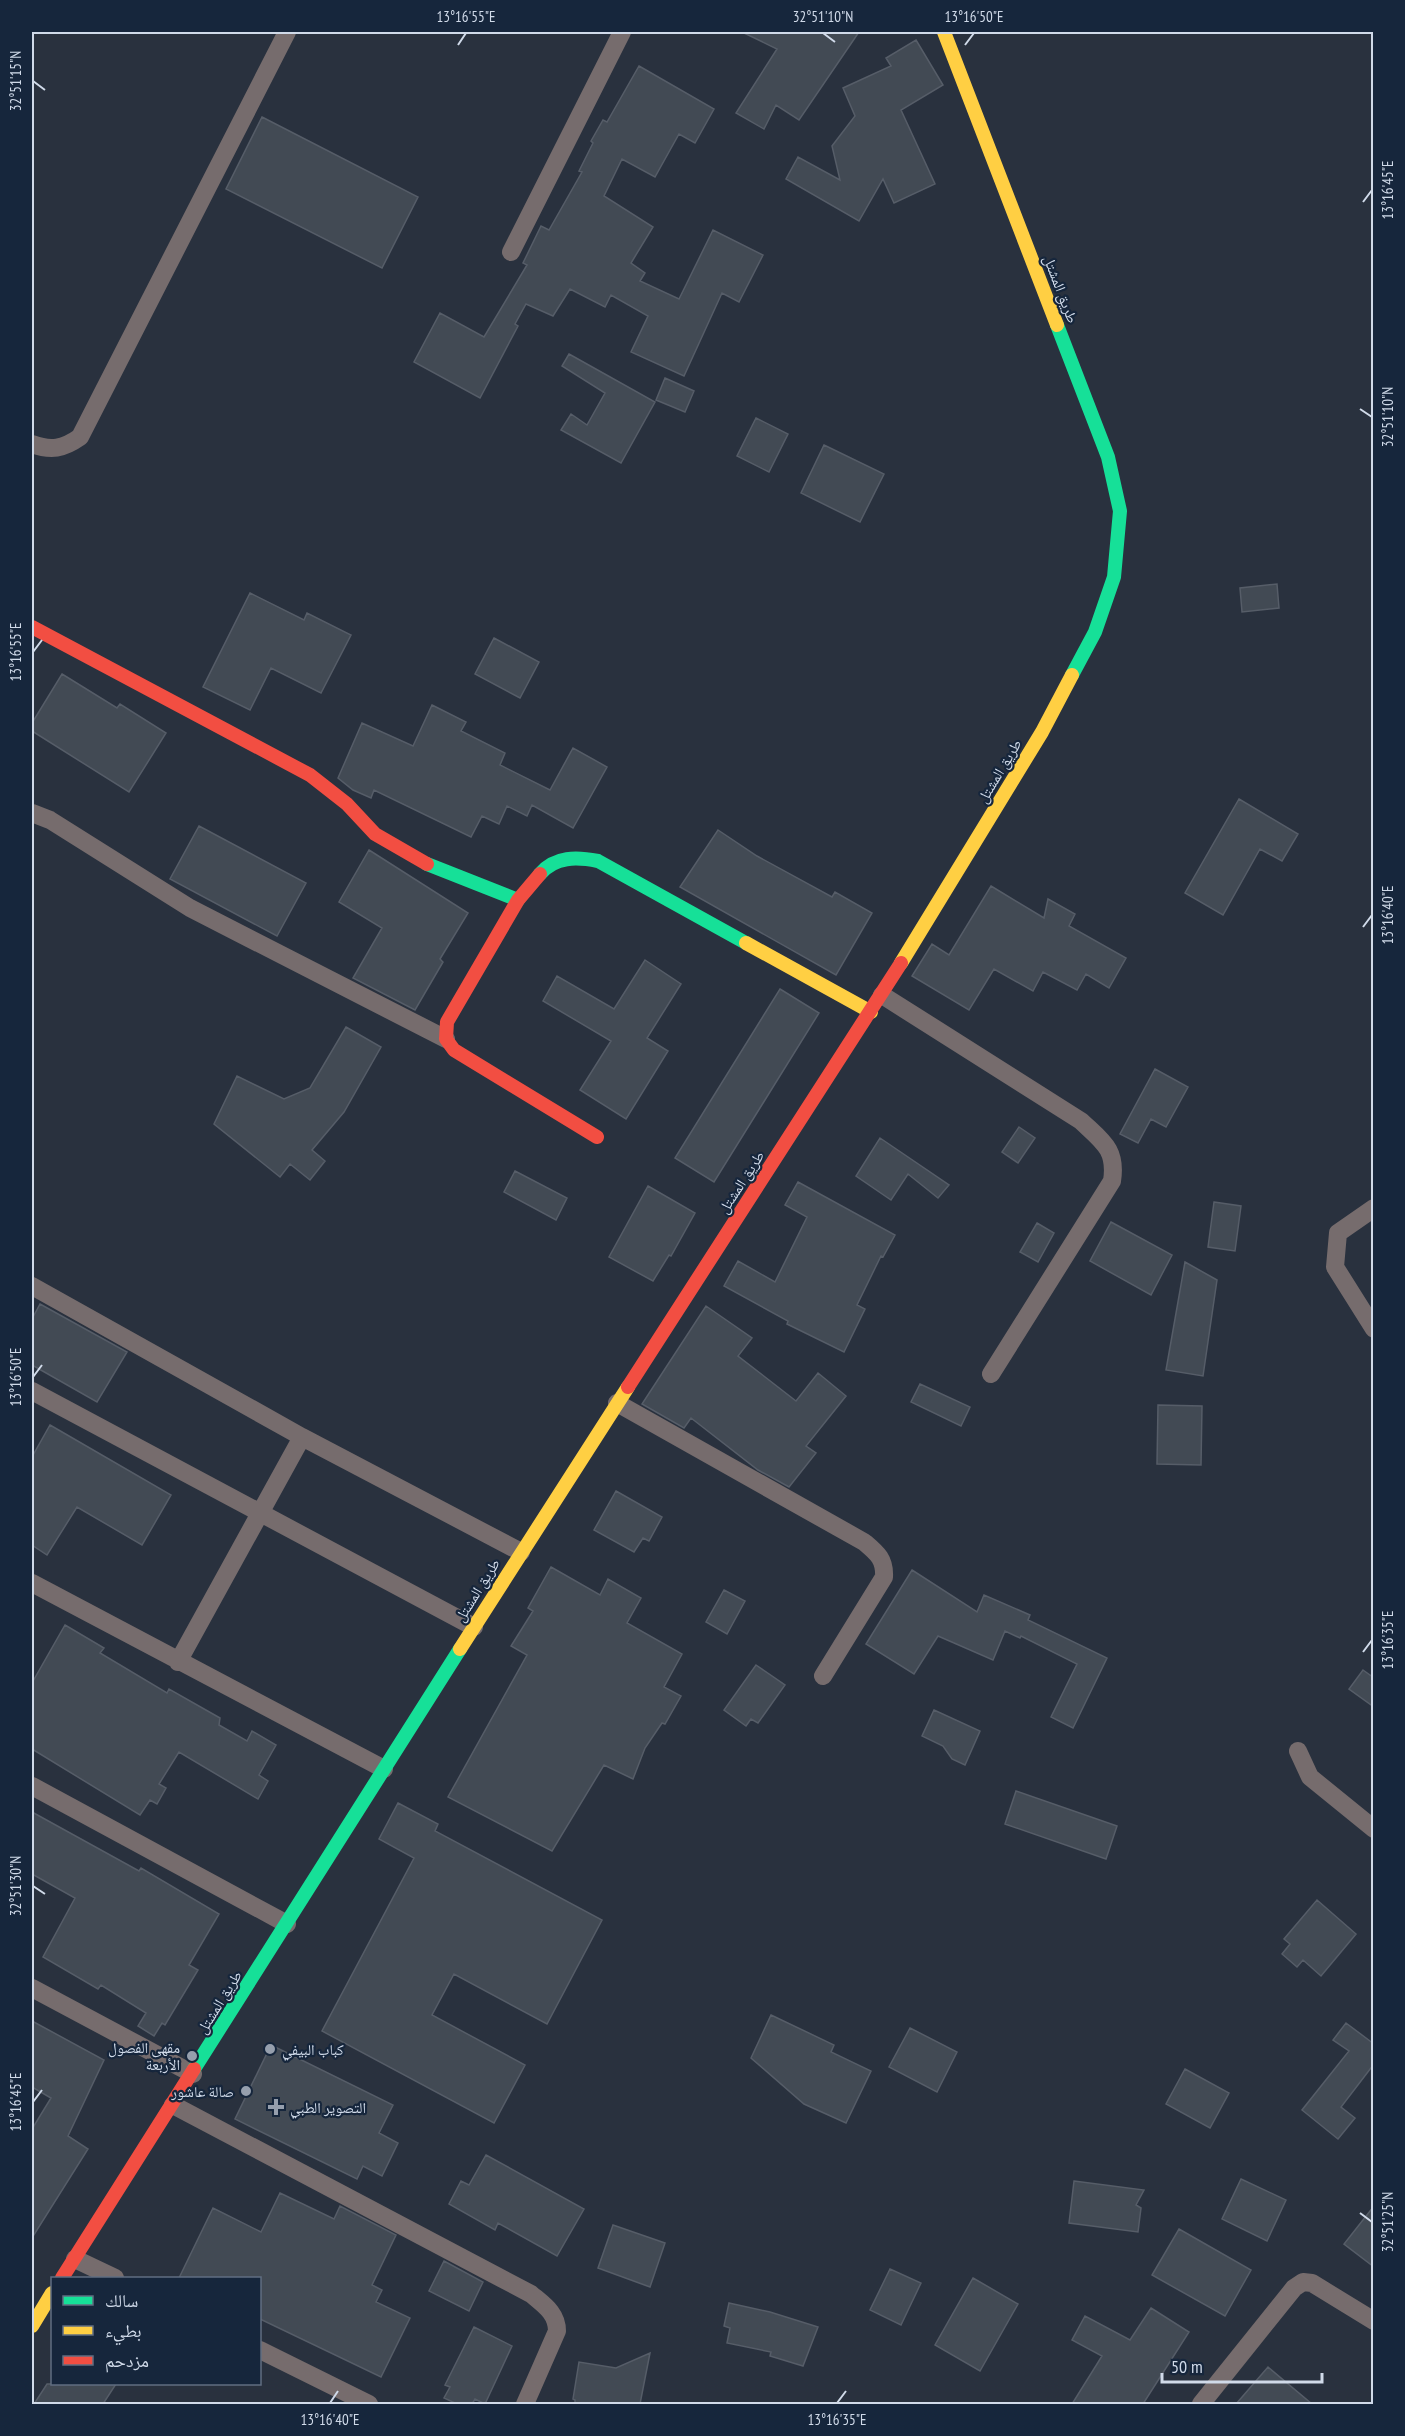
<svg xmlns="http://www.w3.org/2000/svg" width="1405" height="2436" viewBox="0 0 1405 2436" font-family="'PT Sans Narrow','Noto Naskh Arabic',sans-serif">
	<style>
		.building { fill: #424a54; stroke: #565d68; stroke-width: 1.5 }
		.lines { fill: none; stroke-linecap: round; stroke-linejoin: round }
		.street { stroke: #766c6d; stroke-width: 18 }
		.fast { stroke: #16e098; stroke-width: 14 }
		.slow { stroke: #ffcf43; stroke-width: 14 }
		.jam { stroke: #f24e42; stroke-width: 14 }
		.ticks { fill: none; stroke: #d0dae9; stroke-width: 2 }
		.poi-dot { fill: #969fad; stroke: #16263c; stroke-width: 2 }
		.labels { text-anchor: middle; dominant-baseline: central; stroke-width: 4.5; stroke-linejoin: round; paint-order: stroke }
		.street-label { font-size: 15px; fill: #d0dae9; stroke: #16263c }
		.poi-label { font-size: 15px; fill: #d0dae9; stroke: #16263c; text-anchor: end }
		.neatline { fill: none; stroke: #d0dae9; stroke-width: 2 }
		.ticks-label { font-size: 15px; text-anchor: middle; fill: #d0dae9 }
	</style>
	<rect width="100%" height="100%" fill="#29313e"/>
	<!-- building -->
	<path class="building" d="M742,32h117l-60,88 -23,-15 -12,24 -28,-16 41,-64z
		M916,40l27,45 -42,25 34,74 -41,19 -11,-24 -24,42 -73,-42 12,-22 42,23 -8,-34 23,-30 -12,-28 48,-22 -5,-8z
		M639,66l75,43 -19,34 -16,-9 -24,43 -33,-18 -18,37 49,31 -22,36 14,10 -5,8 39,18 34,-69 50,25 -24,47 -17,-9 -38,83 -53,-24 17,-36 -37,-21 -6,12 -35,-18 -17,27 -27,-12 -11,20 3,2 -38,72 -66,-36 26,-49 44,24 43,-72 -4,-2 18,-37 8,4 33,-58 -3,-1 14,-28 -2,-2 12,-21 4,2z
		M262,117l156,80 -36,71 -156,-79z
		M569,354l86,48 -34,61 -60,-33 10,-16 16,11 18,-32 -43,-27z
		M665,378l29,13 -9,21 -29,-12z
		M756,418l32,16 -19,38 -32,-16z
		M824,445l60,29 -24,48 -59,-29z
		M1277,584l2,24 -37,4 -2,-24z
		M250,593l54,27 3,-7 44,22 -30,58 -50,-25 -21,42 -47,-23z
		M494,638l45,24 -19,36 -45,-24z
		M62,674l55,34 3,-4 46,29 -37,59 -97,-61v-8z
		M432,705l34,17 -5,9 44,22 -5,12 50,25 23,-42 34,19 -34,61 -41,-23 -5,11 -20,-10 -8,18 -17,-8 -11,21 -97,-47 -3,8 -18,-8 -15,-12 24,-55 51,23z
		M1239,799l59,35 -16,27 -22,-12 -37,66 -38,-22z
		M199,826l107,57 -29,53 -107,-57z
		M718,830l39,26 75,41 3,-5 37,21 -36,62 -156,-88z
		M369,850l99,63 -28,46 3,3 -28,48 -62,-32 29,-50 -43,-26z
		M991,886l53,32 4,-19 27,15 -6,12 57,32 -17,30 -23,-14 -9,16 -34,-18 -10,19 -39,-22 -25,41 -57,-34 20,-32 17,11z
		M645,960l36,24 -34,54 21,13 -42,68 -46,-29 31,-49 -68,-40 14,-25 57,33z
		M780,989l39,24 -105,169 -39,-24z
		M346,1027l35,20 -37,65 -32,38 13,11 -15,19 -20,-16 -10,13 -66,-53 23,-48 47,23 26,-11z
		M1155,1069l33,18 -22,40 -15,-8 -13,24 -18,-9z
		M1019,1127l16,11 -17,25 -16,-11z
		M880,1138l69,47 -11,13 -30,-24 -17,26 -35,-24z
		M515,1171l52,27 -11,22 -52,-28z
		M798,1182l97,53 -12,22 -2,-1 -24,49 8,4 -21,43 -57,-28 1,-3 -64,-35 14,-25 37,21 32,-65 -22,-12z
		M648,1186l47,27 -24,43 -2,-1 -16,26 -44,-24z
		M1214,1202l27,4 -6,45 -27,-4z
		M1111,1222l61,33 -21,40 -61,-34z
		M1037,1223l17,10 -16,29 -18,-10z
		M1185,1262l32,18 -14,96 -37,-6z
		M40,1304l87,48 -30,50 -65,-37v-46z
		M706,1306l46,32 -14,18 58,45 22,-28 28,23 -40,50 10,7 -27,34 -31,-17 -67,-52 -7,10 -42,-24z
		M920,1384l50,23 -9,19 -50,-24z
		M1158,1405l44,1 -1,59 -44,-1z
		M50,1425l121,70 -29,50 -65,-38 -30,48 -15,-10v-88z
		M616,1491l46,26 -13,24 -6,-3 -9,14 -40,-22z
		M551,1567l49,28 8,-16 33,19 -14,25 55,31 -18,33 17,9 -16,28 -3,-1 -17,25 -12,31 -29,-14 -52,86 -104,-54 79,-142 -16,-9 22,-35 -5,-3z
		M912,1570l65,42 7,-17 46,20 -2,5 79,38 -34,70 -22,-11 26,-53 -56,-28 -1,2 -15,-7 -12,29 -55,-24 -24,38 -48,-30z
		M724,1590l21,11 -18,33 -21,-12z
		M65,1625l39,23 -4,5 67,40 2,-4 51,29 -1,7 28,16 5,-10 24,14 -17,30 9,6 -10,18 -79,-47 -20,32 7,4 -9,16 -7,-4 -10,15 -108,-66v-66z
		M756,1665l29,20 -27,38 -7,-4 -5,7 -22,-16z
		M1363,1670l11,8v29l-25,-18z
		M934,1710l46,21 -15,34 -13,-6 -9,-13 -21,-10z
		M1016,1791l101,35 -11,33 -101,-35z
		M398,1803l40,21 -3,7 167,89 -55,104 -93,-50 -22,41 93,50 -31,58 -172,-92 92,-173 -35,-19z
		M32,1812l107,59 2,-3 78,46 -30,51 9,5 -33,55 -3,-2 -8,13 -16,-10 8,-13 -45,-28 -3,4 -55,-32 32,-59 -43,-24z
		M1317,1900l39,34 -35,42 -18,-16 -6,7 -15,-13 8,-10 -6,-5z
		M771,2015l63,30 -3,7 40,19 -25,52 -42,-19 -53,-46z
		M32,2021l72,39 -36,76 20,13 -56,89v-109l19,-31 -19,-11z
		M1346,2023l28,21v20l-33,43 14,11 -17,21 -36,-29 47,-59 -16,-11z
		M910,2028l47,24 -20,40 -48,-25z
		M271,2045l122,60 -14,28 19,10 -16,33 -19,-10 -6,13 -122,-60z
		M1185,2069l44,24 -19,35 -44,-24z
		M486,2155l98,54 -27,47 -59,-33 -3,7 -46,-26 12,-23 8,4z
		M1241,2179l45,21 -19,41 -45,-22z
		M1074,2181l70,9 -8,15 5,3 -3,24 -69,-9z
		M280,2193l54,26 6,-13 56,29 -24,50 10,5 -6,12 34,16 -29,59 -121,-58v-41h-81l34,-70 48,24z
		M1374,2206v61l-30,-23z
		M613,2225l52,18 -15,44 -52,-19z
		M1179,2229l72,41 -26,46 -73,-41z
		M444,2261l39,21 -14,29 -40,-20z
		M890,2269l31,14 -20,42 -31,-15z
		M973,2278l45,26 -38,67 -45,-26z
		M729,2303l41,9 48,15 -15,39 -33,-10 1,-4 -44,-9 3,-15 -6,-2z
		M1151,2308l38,24 -46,72h-71l30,-48 -30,-16 13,-24 45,24z
		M474,2327l38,19 -27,58 -10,-5 -3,5h-15l-13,-6 6,-11 -5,-2z
		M650,2353l-10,51h-65v-4l-2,-1 6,-37 37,6z
		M1268,2367l44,37h-76z
		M47,2384h69l-13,20h-69z"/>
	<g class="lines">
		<!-- street -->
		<path class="street" d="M511,252l111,-220
			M32,444c19,7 31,5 48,-7l207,-405
			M32,813l18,7 140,88 256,131
			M882,995l199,126c21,20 36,28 31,60l-121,193
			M1374,1208l-36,25 -3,34 39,62
			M32,1286l270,151 219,115
			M32,1391l442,236
			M617,1403l247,139c13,11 21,17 20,35l-61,99
			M32,1583l352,186
			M178,1662l124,-225
			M1298,1751l12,26 64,52
			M32,1786l255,138
			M32,1988l161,86
			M173,2105l358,189c13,11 26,19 26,37l-32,73
			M75,2259l40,19
			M260,2350l109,54
			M1201,2404l93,-116 9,-6 9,1 62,38"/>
		<!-- fast -->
		<path class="fast" d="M1057,325l51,132 12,54 -6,66 -19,55 -23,43
			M427,864l91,36
			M540,874c15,-18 37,-17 58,-13l148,82
			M194,2069l266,-420"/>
		<!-- slow -->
		<path class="slow" d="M944,32l113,293
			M746,943l125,69
			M901,963l141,-231 30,-57
			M460,1649l168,-262
			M32,2326l20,-33"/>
		<!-- jam -->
		<path class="jam" d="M32,627l278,148 37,29 28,30 52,30
			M540,874l-22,26 -71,122 -1,17 8,11 143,87
			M628,1387l273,-424
			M62,2278l132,-209"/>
	</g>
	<!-- ticks -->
	<path class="ticks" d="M823,33l12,9M458,45l8,-12M965,45l9,-12M33,81l12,9M1363,202l9,-12M1360,409l12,8M33,652l9,-12M1363,927l9,-12M33,1377l9,-12M1363,1652l9,-12M33,1886l12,8M33,2102l9,-12M1360,2213l12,9M330,2403l8,-12M837,2403l9,-12"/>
	<!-- markers -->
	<g class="poi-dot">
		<circle cx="270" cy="2049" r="6"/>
		<circle cx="192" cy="2056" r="6"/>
		<circle cx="246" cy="2091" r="6"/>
		<path d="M273 2098h6v6h6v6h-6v6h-6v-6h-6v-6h6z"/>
	</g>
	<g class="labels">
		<!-- street labels -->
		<g class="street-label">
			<text transform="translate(1061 289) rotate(69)">طريق المشتل</text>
			<text transform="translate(999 771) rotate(-59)">طريق المشتل</text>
			<text transform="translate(741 1182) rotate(-57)">طريق المشتل</text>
			<text transform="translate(477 1590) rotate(-58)">طريق المشتل</text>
			<text transform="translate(219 2002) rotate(-58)">طريق المشتل</text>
		</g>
		<!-- poi labels -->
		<g class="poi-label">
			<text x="180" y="2047">مقهى الفصول<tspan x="180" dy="17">الأربعة</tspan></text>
			<text x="282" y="2049" text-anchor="start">كباب البيفي</text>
			<text x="234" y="2091">صالة عاشور</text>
			<text x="290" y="2107" text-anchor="start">التصوير الطبي</text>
		</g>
	</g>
	<!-- border -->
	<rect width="1405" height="2436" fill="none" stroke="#16263c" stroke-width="66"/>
	<!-- legend -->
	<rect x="51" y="2277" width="210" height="108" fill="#16263c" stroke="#606e81" stroke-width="1.5"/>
	<rect x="63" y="2296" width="30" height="9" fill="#16e098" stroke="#606e81" stroke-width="1.5"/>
	<text x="105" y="2307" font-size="18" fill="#d0dae9">سالك</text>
	<rect x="63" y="2326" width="30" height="9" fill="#ffcf43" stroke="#606e81" stroke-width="1.5"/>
	<text x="105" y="2337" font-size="18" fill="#d0dae9">بطيء</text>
	<rect x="63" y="2356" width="30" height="9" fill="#f24e42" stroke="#606e81" stroke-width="1.5"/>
	<text x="105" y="2367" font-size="18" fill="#d0dae9">مزدحم</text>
	<!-- scale -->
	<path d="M1162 2373v9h160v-9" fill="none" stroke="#d0dae9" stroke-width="3"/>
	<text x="1171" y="2373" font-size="18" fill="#d0dae9" stroke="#16263c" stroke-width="4.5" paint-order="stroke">50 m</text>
	<rect x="33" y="33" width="1339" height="2370" class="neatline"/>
	<g class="ticks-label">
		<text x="466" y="22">13°16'55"E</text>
		<text x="823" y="22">32°51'10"N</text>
		<text x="974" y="22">13°16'50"E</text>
		<text transform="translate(16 81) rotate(-90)" y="5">32°51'15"N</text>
		<text transform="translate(1388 190) rotate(-90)" y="5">13°16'45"E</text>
		<text transform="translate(1388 417) rotate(-90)" y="5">32°51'10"N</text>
		<text transform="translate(16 652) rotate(-90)" y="5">13°16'55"E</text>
		<text transform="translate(1388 915) rotate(-90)" y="5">13°16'40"E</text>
		<text transform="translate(16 1377) rotate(-90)" y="5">13°16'50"E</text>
		<text transform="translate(1388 1640) rotate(-90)" y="5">13°16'35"E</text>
		<text transform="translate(16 1886) rotate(-90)" y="5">32°51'30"N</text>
		<text transform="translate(16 2102) rotate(-90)" y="5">13°16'45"E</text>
		<text transform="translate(1388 2222) rotate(-90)" y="5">32°51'25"N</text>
		<text x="330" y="2425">13°16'40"E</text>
		<text x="837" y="2425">13°16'35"E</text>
	</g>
</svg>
